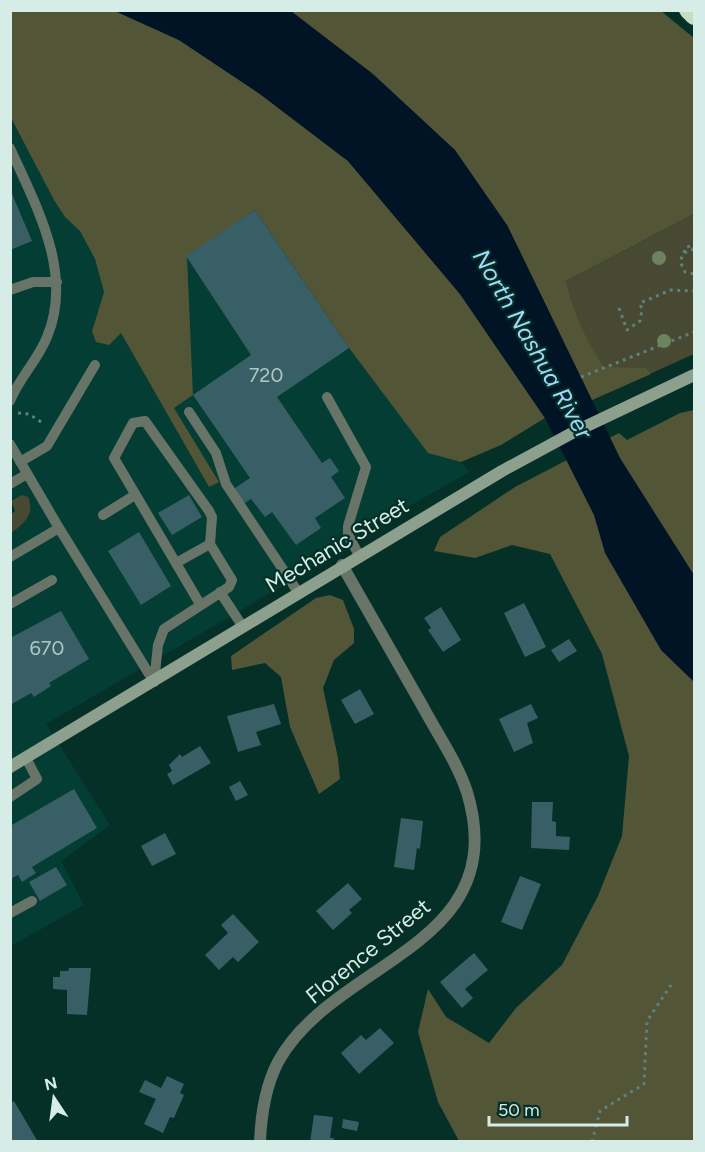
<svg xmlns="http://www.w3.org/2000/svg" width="705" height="1152" viewBox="0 0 705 1152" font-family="Figtree,sans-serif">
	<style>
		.built { fill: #043d33 }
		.green { fill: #474932 }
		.forest { fill: #535537 }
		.water { fill: #001425 }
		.building { fill: #385f66 }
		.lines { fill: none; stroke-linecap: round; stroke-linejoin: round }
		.path { stroke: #5e817a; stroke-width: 3; stroke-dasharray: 3 4.5; stroke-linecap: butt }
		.lane { stroke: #697468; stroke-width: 10 }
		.street { stroke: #697468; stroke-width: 12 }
		.secondary { stroke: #8d9f8d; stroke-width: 12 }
		.highway { stroke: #c3dec2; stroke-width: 18 }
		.tree { fill: #6d8360 }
		.labels { text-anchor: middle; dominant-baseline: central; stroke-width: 4.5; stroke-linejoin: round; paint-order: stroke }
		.number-label { font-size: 20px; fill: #aec9c6 }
		.street-label { font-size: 22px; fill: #d6ece6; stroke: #043028 }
		.water-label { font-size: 24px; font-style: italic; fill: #a4d6fd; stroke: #043028 }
	</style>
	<rect width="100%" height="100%" fill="#043028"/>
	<!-- built -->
	<path class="built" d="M10,118l55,99 15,13 15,29 9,33 -12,39 29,1 88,155 10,-5 -45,-74 19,-13 -7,-139 69,-46 94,138 79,104 33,10 8,10 -118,68 -60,41 -245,143 64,101 -49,36 23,44 -73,41 -1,-413 12,-8 7,-9 2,-13 -18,-5 -2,3z"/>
	<!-- green -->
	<path class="green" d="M694,214v140l-102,46 -51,-106z
		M22,495l6,2c8,17 -5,28 -17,36v-19l4,-3 -4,-10z"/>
	<!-- forest -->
	<path class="forest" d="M10,11h105l64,29 81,54 88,67 112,133 85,124 -44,27 -40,17 -33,-9 -79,-105 -94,-138 -68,47 6,138 -19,13 45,74 -10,5 -88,-154 -12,12 -13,-3 -4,-11 12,-39 -9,-33 -15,-28 -15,-14 -11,-17 -43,-82z
		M291,11h370l33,27v176l-128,67c6,29 21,62 38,86l42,1 5,6 -59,26 -85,-175z
		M694,410v731h-235l-21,-39 -20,-70 10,-43 18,28 43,26 27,-35 46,-43 36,-69 24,-60 7,-80 -27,-102 -52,-100 -38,-9 -37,13 -41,-7 6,-14 75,-50 104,-54 8,7 53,-27z
		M330,595l13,5 11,29v14l-20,17 -11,28 15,70 2,21 -21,15 -29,-67 -9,-50 -16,-14 -33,7 -1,-14 85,-58z"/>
	<!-- water -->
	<path class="water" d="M115,11h176l82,63 82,76 52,75 113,233 74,117v107l-33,-32 -56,-97 -11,-38 -49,-97 -85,-124 -112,-133 -88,-67 -81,-54z"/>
	<!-- building -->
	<path class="building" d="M10,189l22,52 -22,9z
		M255,210l94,138 -72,49 45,66 8,-5 9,13 -8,6 14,21 -30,20 6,10 -25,17 -24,-33 -7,5 -14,-18 -8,5 -11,-14 18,-12 -57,-83 58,-40 -65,-99z
		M189,495l13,22 -30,18 -14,-22z
		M139,532l32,54 -30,19 -33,-54z
		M524,603l22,44 -21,10 -21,-44z
		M441,607l20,33 -18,12 -15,-22 3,-2 -7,-10z
		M61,611l28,48 -40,24 2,3 -17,11 -3,-4 -21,12v-67z
		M569,639l8,12 -18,11 -8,-12z
		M360,689l14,25 -19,10 -14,-24z
		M274,704l7,20 -25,8 5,13 -23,7 -11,-36z
		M531,704l7,14 -11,5 6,20 -19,9 -15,-33z
		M200,746l11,17 -38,22 -6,-11 5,-3 -3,-6 11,-11 2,3z
		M240,781l8,14 -12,6 -7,-14z
		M74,789l23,39 -65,39 4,6 -14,9 -4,-7 -8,4v-53z
		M532,802h21l-1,19 4,1v14l14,1 -1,13 -38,-2z
		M401,818l22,3 -3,28 -3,-1 -3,22 -20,-3z
		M165,833l11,21 -24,12 -11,-20z
		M56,867l11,18 -27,16 -11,-19z
		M520,876l21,8 -19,46 -21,-8z
		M348,883l14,16 -13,11 3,3 -19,17 -17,-19z
		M233,914l26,28 -21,20 -5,-5 -14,13 -14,-15 23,-22 -7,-8z
		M474,953l14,17 -23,19 8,9 -11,10 -22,-26z
		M69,968h22l-4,47 -20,-1v-24l-14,-1v-12h7v-6h8z
		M380,1028l14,15 -35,31 -18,-21 20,-18 5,5z
		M167,1076l17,8 -4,9 4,2 -10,23 -4,-1 -7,16 -19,-9 12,-25 -17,-7 6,-12 16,8z
		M14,1101l24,41 -28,-1v-38z
		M314,1115l19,2 -3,21h4l-1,4h-23z
		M343,1119l16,3 -2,9 -15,-3z"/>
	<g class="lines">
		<!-- path -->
		<path class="path" d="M694,249l-10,4 -4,8 5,11 9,2
			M684,253l1,-5 7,-3 2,3
			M619,308l8,22 13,-9 2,-11 -2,-7 31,-13 23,1
			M581,377l113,-45
			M18,413l11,1 15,10
			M592,1142l8,-31 44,-27 3,-63 24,-36"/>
		<!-- lane -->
		<path class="lane" d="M10,148c26,58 64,125 37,189 -9,23 -28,41 -37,64
			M10,290l23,-8h24
			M327,397l39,70 -18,59v9l11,20
			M189,412l27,41 10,31 72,108
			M10,444l49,84
			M20,462l27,-16 48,-81
			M10,484l17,-10
			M103,515l32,-20
			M10,557l49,-29 95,154
			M176,563l34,-19
			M220,592l23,35
			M10,604l42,-24
			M154,682l4,-37 6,-16 65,-42 3,-7 -22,-36 2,-27 -3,-6 -64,-90 -12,2 -19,35 86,146
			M10,797l27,-18 -11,-21
			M10,913l22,-12"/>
		<!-- street -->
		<path class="street" d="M260,1142c1,-26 6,-57 18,-80 56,-103 236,-114 189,-270 -10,-30 -29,-57 -44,-85 -27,-47 -54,-95 -81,-142"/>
		<!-- secondary -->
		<path class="secondary" d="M10,767l492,-296 72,-39 120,-57"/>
		<!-- highway -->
		<path class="highway" d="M688,10l6,6"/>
	</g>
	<!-- trees -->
	<g class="tree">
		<circle cx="659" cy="258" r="7"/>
		<circle cx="664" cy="341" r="7"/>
	</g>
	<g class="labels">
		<!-- number labels -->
		<g class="number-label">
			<text x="266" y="375">720</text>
			<text x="47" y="648">670</text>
		</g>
		<!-- street labels -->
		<g class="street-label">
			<text transform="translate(337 545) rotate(-31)">Mechanic Street</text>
			<text transform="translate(368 951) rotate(-39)">Florence Street</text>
		</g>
		<!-- water labels -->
		<g class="water-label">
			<text transform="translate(533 344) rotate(60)">North Nashua River</text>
		</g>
	</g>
	<!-- border -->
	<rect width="705" height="1152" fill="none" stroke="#d6ece6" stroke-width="24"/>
	<!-- north arrow -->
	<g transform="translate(54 1098) rotate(347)" stroke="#043028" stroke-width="4.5" paint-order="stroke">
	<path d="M0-4.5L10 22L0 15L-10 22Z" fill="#d6ece6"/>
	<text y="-9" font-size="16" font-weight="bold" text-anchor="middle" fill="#d6ece6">N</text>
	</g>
	<!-- scale -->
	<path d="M489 1116v9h138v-9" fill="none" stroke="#d6ece6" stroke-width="3"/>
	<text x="498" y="1116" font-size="18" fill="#d6ece6" stroke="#043028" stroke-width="4.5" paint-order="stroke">50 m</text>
</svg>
